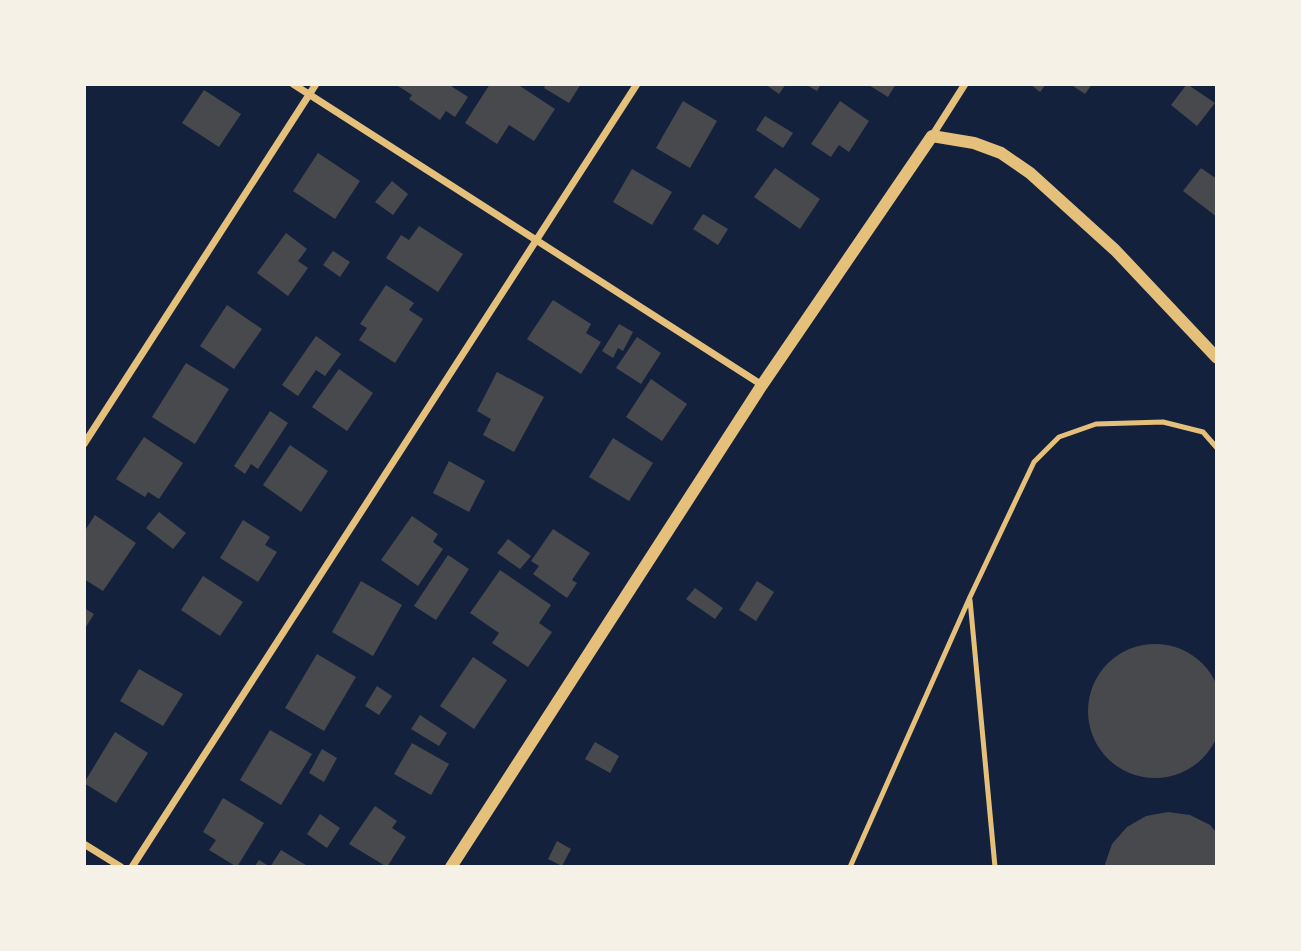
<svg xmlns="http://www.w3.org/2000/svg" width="1301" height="951" viewBox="0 0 1301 951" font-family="'IBM Plex Sans',sans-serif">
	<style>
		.building { fill: #48494c }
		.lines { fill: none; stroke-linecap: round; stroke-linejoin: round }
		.service { stroke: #e5c07b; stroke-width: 5 }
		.minor { stroke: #e5c07b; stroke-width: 7 }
		.tertiary { stroke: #e5c07b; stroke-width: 12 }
	</style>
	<rect width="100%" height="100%" fill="#14213d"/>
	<!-- building -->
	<path class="building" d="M395,84h53l20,13 -13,20 -9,-6 -6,9 -31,-21 3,-4z
		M490,84h27l38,25 -21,32 -25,-16 -12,19 -32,-21z
		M546,84h35l-12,19 -25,-15z
		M765,84h21l-7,10z
		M805,84h16l-4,7z
		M867,84h29l-8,13z
		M1030,84h16l-6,8z
		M1075,84h17l-7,10 -12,-8z
		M1187,84l28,19 -18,23 -26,-21z
		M204,90l37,24 -22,33 -37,-24z
		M683,101l34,20 -27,47 -34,-20z
		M840,101l29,20 -20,31 -10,-7 -8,12 -20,-13z
		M765,116l28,17 -10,15 -27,-18z
		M318,153l42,28 -25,38 -42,-28z
		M775,168l45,31 -20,30 -46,-32z
		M1201,168l16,11v38l-34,-26z
		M632,169l40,23 -20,33 -39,-23z
		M392,181l16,13 -15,21 -18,-13z
		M703,214l25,15 -10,16 -25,-16z
		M419,226l44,28 -25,38 -52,-34 15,-23 8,5z
		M286,233l21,16 -9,12 10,7 -20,28 -31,-23z
		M333,251l17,11 -10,15 -17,-12z
		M386,285l28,18 -5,7 14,9 -28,44 -36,-23 8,-12 -7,-4z
		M553,300l38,24 -5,9 15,9 -20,32 -54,-35z
		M227,305l35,24 -28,40 -34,-23z
		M619,324l14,8 -10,19 -5,-3 -5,10 -11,-7z
		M316,336l25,18 -16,22 -9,-6 -18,26 -16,-11z
		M637,337l24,16 -20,31 -25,-16z
		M186,363l43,26 -34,55 -43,-27z
		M339,369l34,24 -26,38 -35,-24z
		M497,372l47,25 -30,55 -31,-17 8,-16 -14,-8z
		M651,379l36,25 -25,37 -36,-24z
		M270,411l18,12 -30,46 -7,-5 -6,10 -11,-8z
		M144,437l39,26 -24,36 -11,-7 -3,5 -29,-18z
		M613,438l40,25 -24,38 -40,-24z
		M290,445l38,26 -27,41 -38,-27z
		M449,461l36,20 -16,31 -36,-19z
		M159,512l27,21 -13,16 -27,-21z
		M95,515l41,28 -33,48 -19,-12v-47z
		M412,516l26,18 -5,8 10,7 -25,37 -37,-26z
		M243,520l27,17 -5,8 12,7 -19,30 -38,-24z
		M553,529l37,24 -18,27 5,3 -10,15 -34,-24 6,-8 -8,-5z
		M508,539l23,17 -11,13 -23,-16z
		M448,555l21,14 -33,51 -22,-14z
		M500,570l51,35 -12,18 13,9 -24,35 -36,-24 7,-10 -29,-20z
		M203,576l40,26 -23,34 -39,-26z
		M361,581l41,24 -29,51 -41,-24z
		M757,581l17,11 -18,29 -17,-11z
		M695,588l28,20 -8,11 -29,-20z
		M84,608l10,6 -10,16z
		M1088 711a67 67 0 1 1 134 0a67 67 0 1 1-134 0Z
		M317,654l39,23 -32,54 -39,-23z
		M473,657l34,23 -33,49 -34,-23z
		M139,669l44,25 -20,32 -43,-25z
		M377,686l15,10 -13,19 -14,-9z
		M420,715l27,18 -8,13 -28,-17z
		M270,730l42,24 -31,51 -41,-25z
		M115,732l33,21 -32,50 -32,-20z
		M595,742l24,14 -9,17 -25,-14z
		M412,743l37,21 -18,31 -37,-21z
		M322,749l15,9 -13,24 -15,-9z
		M223,798l41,25 -27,44 -28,-17 7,-10 -13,-8z
		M375,806l22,15 -5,7 14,9 -19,30 -38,-23z
		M1168,812l22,3 20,10 7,8v34h-113l8,-23 15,-17 19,-11z
		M320,814l20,14 -13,20 -20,-14z
		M557,841l14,8 -9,17 -14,-7z
		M281,850l28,17h-55l5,-7 11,7z"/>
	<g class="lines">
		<!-- service -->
		<path class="service" d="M970,600l25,267
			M850,867l120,-270 64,-135 25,-25 37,-13 67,-2 40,10 14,16"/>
		<!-- minor -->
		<path class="minor" d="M293,84l469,301
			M932,136l33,-52
			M84,444l232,-360
			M84,844l37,23
			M132,867l505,-783"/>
		<!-- tertiary -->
		<path class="tertiary" d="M451,867l311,-482 170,-249 42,7 27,10 29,20 85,77 102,108"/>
	</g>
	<!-- border -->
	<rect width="1301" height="951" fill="none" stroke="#f6f1e7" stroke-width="172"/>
</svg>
